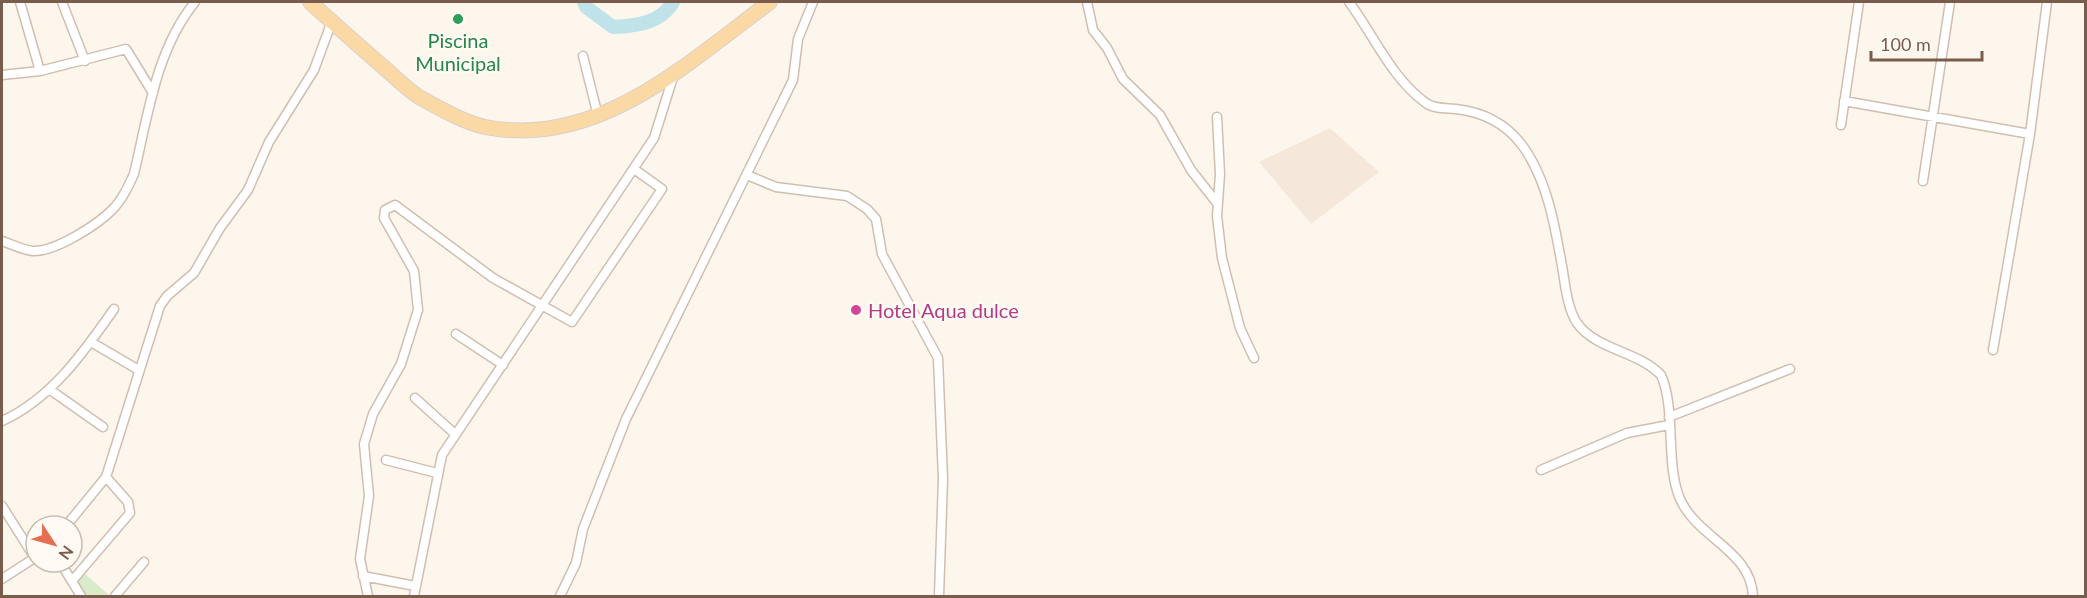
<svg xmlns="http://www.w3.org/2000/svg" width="2087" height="598" viewBox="0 0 2087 598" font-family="Lato,sans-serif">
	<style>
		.residential { fill: #f5e8da }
		.green { fill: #d8ecc9 }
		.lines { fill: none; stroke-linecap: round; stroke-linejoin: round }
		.river { stroke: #bfe3e8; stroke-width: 14 }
		.street-casing { stroke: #d1beb0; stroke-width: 11 }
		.primary-casing { stroke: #dad1cd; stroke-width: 16 }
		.street { stroke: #fff; stroke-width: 8 }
		.primary { stroke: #fbd9a5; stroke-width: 14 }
		.leisure-dot { fill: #2e9e5b; stroke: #fffaf3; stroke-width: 2 }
		.hotel-dot { fill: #d1479c; stroke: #fffaf3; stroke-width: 2 }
		.labels { text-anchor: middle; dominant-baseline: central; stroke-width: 5; stroke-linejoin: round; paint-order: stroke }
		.leisure-label { font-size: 20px; fill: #27864d; stroke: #fffaf3 }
		.hotel-label { font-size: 20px; fill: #b23c85; stroke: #fffaf3; text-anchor: start }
	</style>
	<rect width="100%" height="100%" fill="#fdf6ec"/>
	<!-- residential -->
	<path class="residential" d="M1330,128l49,44 -68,52 -52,-62z"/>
	<!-- green -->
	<path class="green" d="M85,574l25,22h-24l-9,-13z"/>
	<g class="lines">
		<!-- river -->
		<path class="river" d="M584,2l2,5 27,20c23,-1 48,-4 60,-25"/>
		<defs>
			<path id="street" d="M20,2l20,69
				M62,2l23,59
				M1087,2l6,28 14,18 16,31 37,36 31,55 26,33
				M1349,2c24,32 43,77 77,101 8,6 20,5 30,6 27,3 50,15 66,36 25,34 33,81 40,121 3,17 5,42 15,57 19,27 61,28 84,52 16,36 3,94 21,128 19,36 69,49 71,93
				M583,56l15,60
				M2,75l38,-4 86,-22 27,44
				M1844,101l186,33
				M1217,117l3,57 -3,42 5,42 18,70 14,30
				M1841,125l18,-123
				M747,175l29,12 71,9 20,13 9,10 6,35 56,104 5,121 -4,117
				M1923,181l27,-179
				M2,241c9,3 21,9 31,10 22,1 64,-26 79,-41 10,-10 16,-23 22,-36 14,-59 22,-124 61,-172
				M456,334l47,31
				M91,342l46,27
				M1993,350l37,-216 17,-132
				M49,389l54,38
				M415,398l40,36
				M1669,417l121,-48
				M2,421c49,-22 82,-69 112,-112
				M386,460l51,13
				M1541,470l86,-37 42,-8
				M2,506l33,52
				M66,526l40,-49 54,-171 7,-10 27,-23 26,-45 28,-38 21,-48 45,-72 18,-49
				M60,562l21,34
				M363,576l52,10
				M2,579l34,-22
				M72,581l58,-68 -2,-11 -22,-25
				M115,596l29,-34
				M368,596l-8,-37 9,-63 -5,-52 9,-30 28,-50 17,-54 -4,-39 -30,-53 1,-8 10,-5 98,73 79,44 90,-133 -28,-20
				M414,596l28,-141 212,-317 20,-64
				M560,596l16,-33 7,-34 43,-110 167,-339 5,-41 15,-37"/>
			<path id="primary" d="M310,2c23,21 47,42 71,63 12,10 24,23 38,32 20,11 44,25 66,30 113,22 202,-64 285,-125"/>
		</defs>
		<!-- street casing -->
		<use href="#street" class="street-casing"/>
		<!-- primary casing -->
		<use href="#primary" class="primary-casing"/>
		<!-- street -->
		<use href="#street" class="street"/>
		<!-- primary -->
		<use href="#primary" class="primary"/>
	</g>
	<!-- markers -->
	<circle class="leisure-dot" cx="458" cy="19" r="6"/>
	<circle class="hotel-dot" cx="856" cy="310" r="6"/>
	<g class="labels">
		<!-- leisure labels -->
		<g class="leisure-label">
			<text x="458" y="40">Piscina<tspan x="458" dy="23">Municipal</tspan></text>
		</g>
		<!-- hotel labels -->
		<g class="hotel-label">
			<text x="868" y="310">Hotel Aqua dulce</text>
		</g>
	</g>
	<!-- border -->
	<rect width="2087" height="598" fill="none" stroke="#7a5c4d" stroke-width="6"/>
	<!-- north arrow -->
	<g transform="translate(54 544) rotate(126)"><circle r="28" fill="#fffaf3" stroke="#cabbb1" stroke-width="1.5"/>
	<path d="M0-4.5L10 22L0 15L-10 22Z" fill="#e76f51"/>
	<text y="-9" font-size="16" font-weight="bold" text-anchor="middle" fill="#7a5c4d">N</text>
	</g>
	<!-- scale -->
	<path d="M1871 51v9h111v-9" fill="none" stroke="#7a5c4d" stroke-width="3"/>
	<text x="1880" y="51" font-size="18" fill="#7a5c4d" stroke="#fffaf3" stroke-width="4.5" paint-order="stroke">100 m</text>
</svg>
